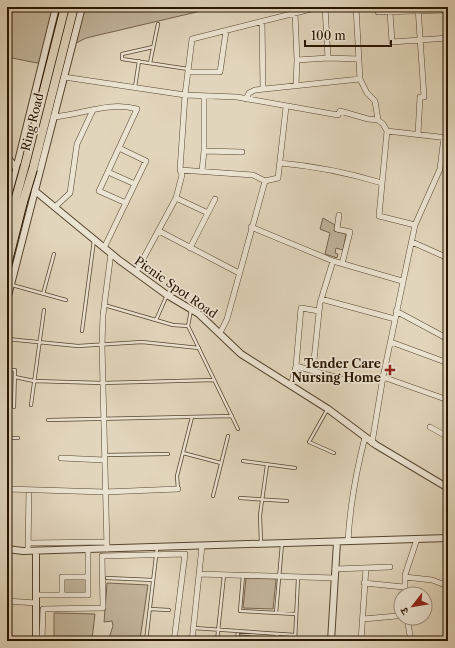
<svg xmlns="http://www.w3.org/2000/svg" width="455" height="648" viewBox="0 0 455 648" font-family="'Libre Caslon Text','Noto Serif Devanagari',serif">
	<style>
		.green { fill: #c2b49b; stroke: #75644e }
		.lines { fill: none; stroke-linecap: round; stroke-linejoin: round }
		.service-casing { stroke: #56452f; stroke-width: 4 }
		.minor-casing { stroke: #56452f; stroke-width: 6 }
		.tertiary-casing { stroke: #56452f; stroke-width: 8 }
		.trunk-casing { stroke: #281500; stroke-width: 10 }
		.service { stroke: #ece4d3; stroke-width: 2.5 }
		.minor { stroke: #ece4d3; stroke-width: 5 }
		.tertiary { stroke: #ece4d3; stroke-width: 6 }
		.trunk { stroke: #e1d5bb; stroke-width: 8 }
		.trunk-bridge-casing { stroke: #281500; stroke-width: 10; stroke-linecap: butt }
		.trunk-bridge { stroke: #e1d5bb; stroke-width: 8 }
		.poi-dot { fill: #8f2418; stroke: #ece4d3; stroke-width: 1.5 }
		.labels { text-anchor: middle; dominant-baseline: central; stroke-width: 3.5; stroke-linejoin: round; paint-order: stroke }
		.street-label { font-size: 12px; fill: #281500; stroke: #ece4d3 }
		.poi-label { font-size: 12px; font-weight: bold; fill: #281500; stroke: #ece4d3; text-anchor: end }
	</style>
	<rect width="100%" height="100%" fill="#e1d5bb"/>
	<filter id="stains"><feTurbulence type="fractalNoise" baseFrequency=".005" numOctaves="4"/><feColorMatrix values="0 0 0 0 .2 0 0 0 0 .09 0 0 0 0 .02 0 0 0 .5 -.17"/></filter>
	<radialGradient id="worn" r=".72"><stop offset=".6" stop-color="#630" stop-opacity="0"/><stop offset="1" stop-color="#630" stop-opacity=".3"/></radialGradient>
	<!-- green -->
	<path class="green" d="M7,7h211l-132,31 -49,25 -30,-6z
		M323,218l12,7 -1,6 12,3 -3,16 -7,-2 -1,5 3,1 -1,4 -12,-4 5,-21 -10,-4z
		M246,578l30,1 -3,30 -30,-1z
		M64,579h22v15h-22z
		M107,583l41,2 -8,54 -31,-1 4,-12 -1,-5 -8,1z
		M54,613l41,1 -3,25 -38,-2z
		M240,635l35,3v3h-35z"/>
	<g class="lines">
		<defs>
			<path id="service" d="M153,47l-31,7v5l66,10
				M150,63l8,-39
				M135,87l4,-26
				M12,285l54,15
				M43,294l11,-40
				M104,305l69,20 15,1
				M191,310l-3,16 50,103
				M156,320l11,-25
				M82,331l12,-91
				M7,339l71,7 64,-4 57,6
				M7,370h8l-1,37
				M15,377l19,4 68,2 112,-3
				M31,405l13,-95
				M327,410l-18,32 25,11
				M48,420l184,-4
				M7,438h11
				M183,453l38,10
				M104,455l64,-1
				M243,461l52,7
				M178,489l-1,-13 15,-59
				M213,496l15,-60
				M240,498l47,3
				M261,543l-1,-28 7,-50
				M243,576l-3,35 56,3
				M107,578l46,2
				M150,609l19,1
				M276,613l6,-69
				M194,628l101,7
				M50,640l57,1
				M146,641l11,-93
				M217,641l7,-66
				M237,641l1,-10
				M277,641v-7
				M295,641l3,-63"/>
			<path id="minor" d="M325,7l3,51
				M356,7l4,72 7,14 8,8 3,19 5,4 4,7 -8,85 36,9
				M418,7l6,90h-4l-2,37
				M378,12l70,-2
				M390,12l2,30 56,-4
				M295,13l2,47
				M262,22l1,67
				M188,72h32l6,-41
				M64,77l121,18 52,2 101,18 2,-4 28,8 10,1
				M296,85l1,-25 31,-2 31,1
				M204,96v55l38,1
				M246,99l3,-6 6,-3 105,-11
				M53,117c29,-2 55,-16 84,-8l-38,82 27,12
				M387,131l61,7
				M280,163c34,3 69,10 102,20
				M180,170l73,5 12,6 13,-3 8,-71
				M202,171l2,-20
				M108,172l27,12
				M176,198l32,15
				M55,207l15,-14 7,-49 16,-34
				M339,215l-2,14 13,3 -8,32
				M251,227l82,34 69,20
				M159,231l80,42
				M412,242l36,16
				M104,248l42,-87 -27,-13
				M190,248l25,-49
				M136,272l40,-74 6,-23 -2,-5 5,-75 7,-56 127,-32
				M321,299l74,20
				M319,311l-18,-3 -5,58 53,15
				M396,311l52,28
				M220,333l7,-14 38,-138
				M391,342l57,21
				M314,360l6,-57 13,-42
				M383,377l65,23
				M291,386l5,-20
				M430,427l18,10
				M372,443l11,-66 32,-152 25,-56 4,-32
				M61,458l43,2
				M7,489l98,3 73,-3
				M348,541c2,-36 8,-69 17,-104
				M29,543l78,-1
				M107,549l-5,-204 1,-30 8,-62
				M28,551l1,-61
				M335,569l55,-2
				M199,574l136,4
				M405,577l27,3 16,6
				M364,583l40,4
				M405,594v-19l12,-36
				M36,595h52v-46
				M62,595v-18h26
				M7,601l29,2
				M407,618l4,23
				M363,619l34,-3
				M42,641l1,-32 60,-1 -1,-52 83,-2 -11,87
				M192,641l10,-95
				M361,641l5,-73"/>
			<path id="tertiary" d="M7,157l27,33 85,70 48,35 32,19 42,40 87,55 48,36 72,43
				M7,206l49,-199
				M7,300l75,-293
				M7,549l16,2 425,-13
				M36,641v-90
				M331,641l6,-99"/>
			<path id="trunk" d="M25,165l40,-158
				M33,169l41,-162
				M7,234l8,-33
				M7,265l16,-63"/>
		</defs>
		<!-- service casing -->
		<use href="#service" class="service-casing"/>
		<!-- minor casing -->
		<use href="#minor" class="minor-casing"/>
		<!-- tertiary casing -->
		<use href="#tertiary" class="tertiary-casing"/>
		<!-- trunk casing -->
		<use href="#trunk" class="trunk-casing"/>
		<!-- service -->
		<use href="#service" class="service"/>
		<!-- minor -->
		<use href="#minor" class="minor"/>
		<!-- tertiary -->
		<use href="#tertiary" class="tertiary"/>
		<!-- trunk -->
		<use href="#trunk" class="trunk"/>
		<defs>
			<path id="trunk-bridge" d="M15,201l10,-36
				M23,202l10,-33"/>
		</defs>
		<!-- trunk-bridge casing -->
		<use href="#trunk-bridge" class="trunk-bridge-casing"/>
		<!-- trunk-bridge -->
		<use href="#trunk-bridge" class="trunk-bridge"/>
	</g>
	<!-- markers -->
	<path class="poi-dot" d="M388 364h4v4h4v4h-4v4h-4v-4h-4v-4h4z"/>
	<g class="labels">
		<!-- street labels -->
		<g class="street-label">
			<text transform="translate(32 122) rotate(-76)">Ring Road</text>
			<text transform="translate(176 287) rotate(35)">Picnic Spot Road</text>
		</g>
		<!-- poi labels -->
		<g class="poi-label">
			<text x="381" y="363">Tender Care<tspan x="381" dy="14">Nursing Home</tspan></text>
		</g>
	</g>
	<!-- margin -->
	<rect width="455" height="648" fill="none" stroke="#e1d5bb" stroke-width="24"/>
	<rect x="8" y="8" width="439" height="632" fill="none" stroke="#281500" stroke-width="2"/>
	<rect x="12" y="12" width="431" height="624" fill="none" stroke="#281500"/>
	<!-- north arrow -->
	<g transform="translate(413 606) rotate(239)"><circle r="19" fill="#ece4d3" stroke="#9e917f"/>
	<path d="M0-3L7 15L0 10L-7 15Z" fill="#8f2418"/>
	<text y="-6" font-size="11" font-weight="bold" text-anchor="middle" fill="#281500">उ</text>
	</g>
	<!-- scale -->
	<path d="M305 40v6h86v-6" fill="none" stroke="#281500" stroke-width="2"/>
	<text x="311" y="40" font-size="12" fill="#281500" stroke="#ece4d3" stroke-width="3" paint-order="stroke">100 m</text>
	<rect width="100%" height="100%" filter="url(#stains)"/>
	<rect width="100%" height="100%" fill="url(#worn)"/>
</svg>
